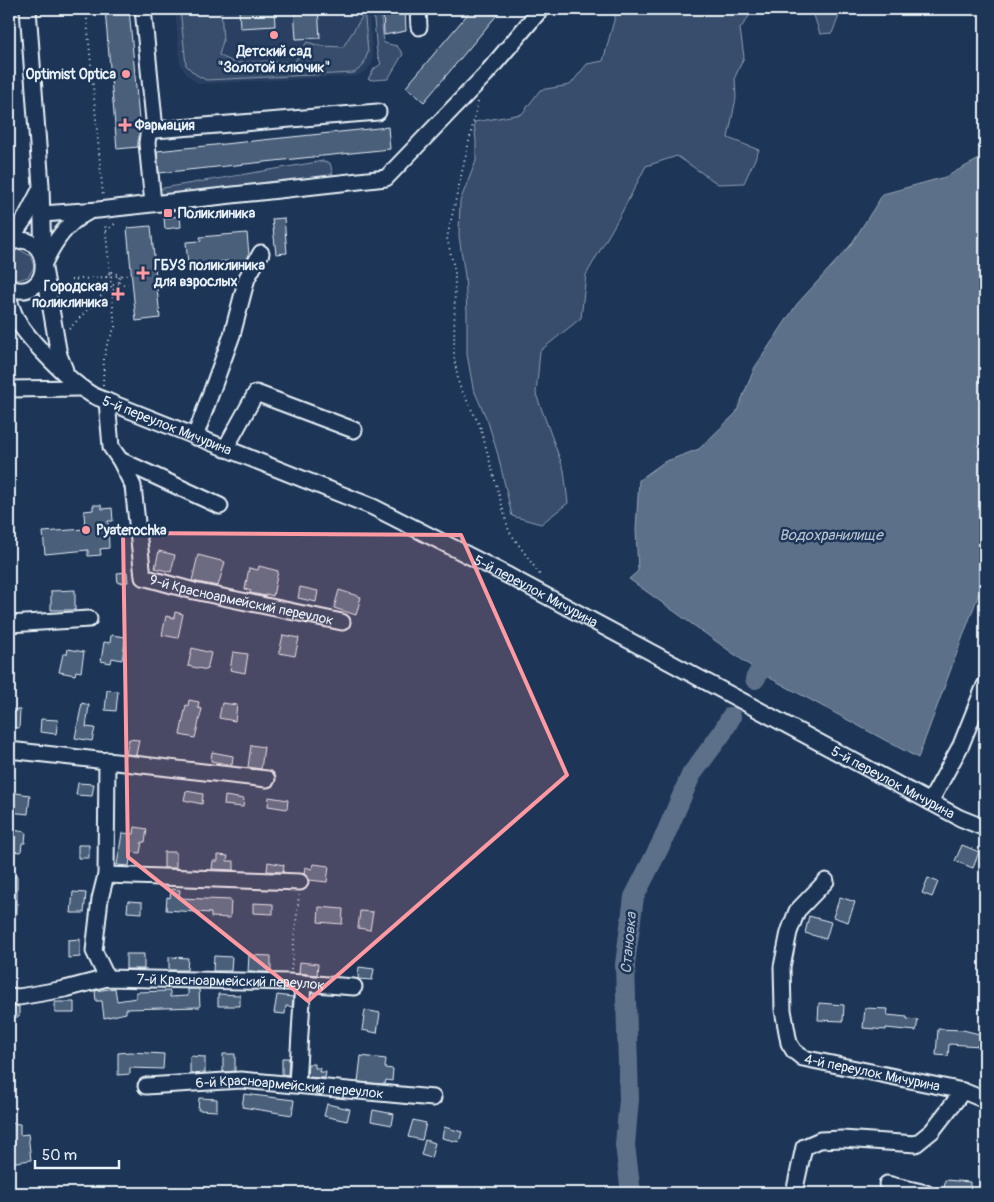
<svg xmlns="http://www.w3.org/2000/svg" width="994" height="1202" viewBox="0 0 994 1202" font-family="Pangolin,sans-serif">
	<style>
		.built { fill: #2a4162 }
		.green { fill: #374d6c; stroke: #909fb2 }
		.water { fill: #5d7089; stroke: #95a4b5 }
		.lines { fill: none; stroke-linecap: round; stroke-linejoin: round }
		.river { stroke: #5d7089; stroke-width: 20 }
		.building { fill: #495e7a; stroke: #e8f1f8 }
		.minor-casing { stroke: #e8f1f8; stroke-width: 19 }
		.path { stroke: #e8f1f8; stroke-width: 2; stroke-dasharray: 1 4; stroke-linecap: butt }
		.minor { stroke: #1d3557; stroke-width: 15 }
		.marked { fill: #ff9aa2; fill-opacity: 0.2; stroke: #ff9aa2; stroke-width: 4; stroke-linejoin: round }
		.poi-dot { fill: #ff9aa2; stroke: #1d3557; stroke-width: 2 }
		.labels { text-anchor: middle; dominant-baseline: central; stroke-width: 5; stroke-linejoin: round; paint-order: stroke }
		.poi-label { font-size: 14px; font-weight: bold; fill: #e8f1f8; stroke: #1d3557; text-anchor: start }
		.street-label { font-size: 14px; fill: #e8f1f8; stroke: #1d3557 }
		.water-label { font-size: 15px; font-style: italic; fill: #b7c4d1; stroke: #1d3557 }
	</style>
	<rect width="100%" height="100%" fill="#1d3557"/>
	<filter id="ink" filterUnits="userSpaceOnUse"><feTurbulence type="fractalNoise" baseFrequency=".02" numOctaves="2"/><feDisplacementMap in="SourceGraphic" scale="10" xChannelSelector="R" yChannelSelector="G"/><feConvolveMatrix kernelMatrix="1 2 1 2 8 2 1 2 1" color-interpolation-filters="sRGB"/></filter>
	<g filter="url(#ink)">
		<!-- built -->
		<path class="built" d="M175,9h194l4,53 -6,8 -9,6 -159,8 -12,-9 -7,-11z"/>
		<!-- green -->
		<path class="green" d="M180,9h41l2,32 -4,14 16,8 35,-2 24,2 13,-21 14,4 22,1 21,-33 -9,-5h9l4,43 -5,14 -9,7 -148,7 -11,-6 -9,-9z
			M373,9h7l4,34 13,3 6,8 -15,25 -15,1 -5,-1 6,-10 7,-5 -4,-11z
			M619,9h135l-14,20 4,28 -9,20 1,21 -8,40 31,12 -15,33 -26,1 -41,-28 -31,10 -24,46 -36,63 -5,43 -41,33 -4,43 28,76 4,33 -27,21 -29,-8 -14,-61 -10,-33 -15,-34 -6,-34v-41l-2,-37 -6,-40 1,-35 16,-40v-20l-2,-19 48,-8 18,-24 30,-5 17,-21 16,-3 13,-48z
			M812,9h30l-10,24 -12,1z
			M323,161l7,2 4,15 -176,19 -1,-8z
			M20,250l11,6 3,11 -6,10 -10,3 -9,-4v-21l5,-4z"/>
		<!-- water -->
		<path class="water" d="M985,156v421l-67,181 -159,-86 -130,-93 9,-8 -2,-41 3,-50 25,-18 35,-13 37,-36 19,-46 42,-63 53,-58 33,-52 62,-17z"/>
		<g class="lines">
			<!-- river -->
			<path class="river" d="M755,679l4,-7
				M631,1193l-6,-48 4,-46 -4,-135 9,-67 29,-57 28,-65 31,-42 9,-16"/>
		</g>
		<!-- building -->
		<path class="building" d="M105,9h24l11,122 -2,16 -21,2z
			M239,9h35l1,17 -35,2z
			M294,9h24l2,29 -24,1z
			M383,9h22l1,22 -22,4z
			M472,9h30l-78,93 -18,-15z
			M388,127l2,22 -231,24 -2,-22z
			M180,216l1,11 -16,2 -1,-11z
			M284,218l3,35 -11,1 -4,-35z
			M151,226l9,92 -24,3 -9,-93z
			M247,233l2,22 -2,4 -3,1 -1,5 -15,2v-6l-40,4 -2,-23 15,-1 -1,-4z
			M93,505h8l1,4 10,-1 1,13h-5l1,27 -9,1 1,6 -13,1v-6l-43,4 -2,-22 42,-3 -1,-18 9,-1z
			M159,551l16,4 -4,17 -16,-4z
			M198,555l27,7 -7,24 -26,-5z
			M259,566l19,5 -5,25 -7,-2v2l-16,-3 1,-2 -6,-2 4,-21 9,2z
			M127,572l1,10 -10,1 -1,-10z
			M300,587l18,4 -2,11 -18,-4z
			M75,590v20h-24v-19z
			M339,590l22,7 -5,18 -22,-7z
			M175,612l8,2 -5,24 -16,-3 4,-19 8,2z
			M111,635l15,2 -4,23 -10,-2 -1,5 -10,-2 3,-19 6,1z
			M283,635l16,3 -4,18 -16,-3z
			M192,648l19,5 -4,17 -19,-4z
			M68,649l16,3 -3,20 -5,-1 -1,4 -16,-3 4,-18h4z
			M233,652l15,2 -3,19 -15,-3z
			M107,690l11,1 -2,20 -11,-1z
			M189,700l10,2 -1,6 4,1 -7,29 -15,-3 6,-30 2,1z
			M82,703l7,2 -3,22 9,1 -3,13 -17,-3z
			M222,703l15,2 -2,16 -16,-3z
			M9,709l11,1 -1,18 -10,-1z
			M41,719l17,1 -2,14 -16,-2z
			M129,739l10,1 -3,15 -10,-1z
			M251,745l13,2 -3,22 -13,-2z
			M212,752l21,4 -1,9 -21,-4z
			M78,783l16,1 -2,12 -16,-1z
			M186,791l17,3 -1,10 -18,-4z
			M9,792l21,3 -2,19 -19,-2z
			M225,796l19,3 -1,8 -19,-2z
			M269,797l19,3 -1,9 -19,-3z
			M135,827l12,2 -2,13h-3l-2,11 -9,-1 -2,14 -12,-1 5,-32 12,1z
			M12,830l14,2 -1,11h-3l-1,9 -12,-1z
			M78,845h11v13h-11z
			M962,845l17,7 -6,16 -18,-7z
			M164,852h12v16h-12z
			M218,855l10,1 -1,5h7v9l-22,-1 1,-8h5z
			M268,862l16,3 -1,7 -16,-1z
			M313,864l16,2 -2,16 -18,-2 -5,-6 1,-7 7,2z
			M9,876h8v38h-8z
			M928,878l10,4 -6,15 -10,-4z
			M171,889l9,1 -1,8 52,2 -1,18 -19,-1v-4l-45,-3 1,-13 3,1z
			M73,892l13,1 -2,20h-13z
			M840,897l15,5 -7,20 -15,-5z
			M128,901l14,1v11l-15,-1z
			M253,903l20,1v10l-20,-1z
			M319,907l24,2 -1,15 -24,-2z
			M360,911l13,1 -3,18 -12,-2z
			M809,916l22,6 -5,17 -21,-6z
			M80,939v18l-12,1v-18z
			M126,954h18v15h-18z
			M249,955l22,1v16h-23z
			M214,956l18,1 -1,14h-18z
			M169,957l19,1 -1,12h-18z
			M300,962l18,2 -1,11 -18,-2z
			M359,967l15,2 -2,11 -14,-1z
			M115,988l2,13 19,-3v-6l34,-1v6l18,-1v-7h11l1,18 -74,2v4l-22,5 -2,-17h-6l-1,-10z
			M218,994l22,1v11h-22z
			M277,995l16,2 -1,10 -6,-1 -1,8 -11,-1z
			M55,1002h19v11h-19z
			M819,1003l25,2 -1,16 -25,-1z
			M9,1005l10,2v10h-10z
			M865,1008l23,1 -1,6 20,2v2l11,1 -2,11 -30,-3v2l-23,-2z
			M365,1010l15,3 -3,20 -15,-3z
			M938,1029l25,1 20,5 -3,11 -31,-2 -1,12 -12,-1z
			M130,1052l34,2 -1,15 -33,-1v6l-12,1v-22z
			M223,1054h12v17l-12,1z
			M190,1056l15,1v16l-15,1z
			M361,1056l25,3 -1,9 8,1 -1,12 -6,-1 -1,4 -27,-2z
			M282,1058h7l-1,17 -6,-1z
			M308,1064h7v4h5l-1,4h7l-1,6 -18,-1z
			M244,1094l50,6 -2,15 -50,-8z
			M199,1098l18,1v12l-19,-1z
			M327,1104l23,5 -3,12 -23,-5z
			M373,1110l21,4 -2,11 -21,-4z
			M413,1120l13,3 -4,17 -14,-3z
			M9,1123l11,1v11l8,-1 3,26 -22,3z
			M444,1127l18,5 -3,10 -17,-4z
			M425,1140l10,3 -4,15 -10,-3z
			M945,1180l25,2v11l-26,-2z"/>
		<g class="lines">
			<defs>
				<g id="minor">
					<path d="M28,9l13,177 2,71"/>
					<path d="M143,9l12,121 223,-18"/>
					<path d="M418,9l1,18"/>
					<path d="M153,203l-6,-60 1,-8 2,-4 5,-1"/>
					<path d="M42,214l56,-4 288,-32 99,-103 56,-66"/>
					<path d="M9,241l17,-24 14,-27"/>
					<path d="M9,243c44,-18 47,61 0,45"/>
					<path d="M44,263c10,-21 22,-40 44,-51"/>
					<path d="M44,268l15,87 6,15"/>
					<path id="s1" d="M9,299c2,7 4,13 7,19 12,22 56,66 78,78l279,111 136,69 451,242 25,10"/>
					<path d="M9,389l72,-1"/>
					<path id="s2" d="M107,401l4,46 9,13 13,26 10,91 51,14 148,31"/>
					<path d="M195,437l37,-102 15,-57 14,-25"/>
					<path d="M225,449l31,-56 98,37"/>
					<path d="M120,460l100,46"/>
					<path d="M9,624l80,-5"/>
					<path d="M9,750l258,29"/>
					<path d="M107,760l-1,115 -6,24 -6,52 13,27"/>
					<path d="M930,802l31,-57 24,-60"/>
					<path d="M106,875l194,7"/>
					<path id="s3" d="M826,881l-29,30 -8,21 -7,35 1,43 6,33 5,8 9,7 160,33 22,9"/>
					<path id="s4" d="M9,996l10,1 46,-8 42,-11 182,4 65,5"/>
					<path d="M297,1084l6,-101"/>
					<path id="s5" d="M146,1086l95,-6 192,18"/>
					<path d="M887,1184l39,9"/>
					<path d="M794,1193l10,-46 16,-7 22,-1 74,5 16,-13 31,-40"/>
				</g>
			</defs>
			<!-- minor casing -->
			<use href="#minor" class="minor-casing"/>
			<!-- path -->
			<path class="path" d="M86,9l17,187
				M773,9l1,2 6,-2
				M478,102l-31,136 8,34 -1,86 5,27 21,41 29,105 31,44 -1,3
				M106,231l11,-9
				M111,272l6,2 3,5 -4,10 -5,2 -4,-1c-4,-8 -2,-13 4,-18z
				M71,280l56,-5
				M73,288l55,-4
				M69,329l38,-39
				M103,385l1,-27 3,-13 8,-18 -10,-104
				M291,970l8,-75"/>
			<!-- minor -->
			<use href="#minor" class="minor"/>
		</g>
	</g>
	<!-- marked area -->
	<path class="marked" d="M123,533l338,2 106,240 -259,226 -180,-144z"/>
	<!-- markers -->
	<g class="poi-dot">
		<circle cx="274" cy="35" r="5"/>
		<circle cx="126" cy="74" r="5"/>
		<path d="M122.5 117.5h5v5h5v5h-5v5h-5v-5h-5v-5h5z"/>
		<rect x="163" y="208" width="10" height="10" rx="2.5"/>
		<path d="M140.5 265.5h5v5h5v5h-5v5h-5v-5h-5v-5h5z"/>
		<path d="M115.5 286.5h5v5h5v5h-5v5h-5v-5h-5v-5h5z"/>
		<circle cx="86" cy="530" r="5"/>
	</g>
	<g class="labels">
		<!-- poi labels -->
		<g class="poi-label">
			<text x="274" y="51" text-anchor="middle">Детский сад<tspan x="274" dy="16">"Золотой ключик"</tspan></text>
			<text x="116" y="74" text-anchor="end">Optimist Optica</text>
			<text x="135" y="125">Фармация</text>
			<text x="178" y="213">Поликлиника</text>
			<text x="154" y="265">ГБУЗ поликлиника<tspan x="154" dy="16">для взрослых</tspan></text>
			<text x="108" y="286" text-anchor="end">Городская<tspan x="108" dy="16">поликлиника</tspan></text>
			<text x="96" y="530">Pyaterochka</text>
		</g>
		<!-- street labels -->
		<g class="street-label">
			<text stroke="none"><textPath href="#s1" startOffset="210">5-й переулок Мичурина</textPath></text>
			<text stroke="none"><textPath href="#s1" startOffset="615">5-й переулок Мичурина</textPath></text>
			<text stroke="none"><textPath href="#s2" startOffset="284">9-й Красноармейский переулок</textPath></text>
			<text stroke="none"><textPath href="#s1" startOffset="1020">5-й переулок Мичурина</textPath></text>
			<text stroke="none"><textPath href="#s4" startOffset="224">7-й Красноармейский переулок</textPath></text>
			<text stroke="none"><textPath href="#s3" startOffset="268">4-й переулок Мичурина</textPath></text>
			<text stroke="none"><textPath href="#s5" startOffset="144">6-й Красноармейский переулок</textPath></text>
		</g>
		<!-- water labels -->
		<g class="water-label">
			<text x="831" y="535">Водохранилище</text>
			<text transform="translate(629 943) rotate(-85)">Становка</text>
		</g>
	</g>
	<!-- margin -->
	<rect width="994" height="1202" fill="none" stroke="#1d3557" stroke-width="30"/>
	<rect x="15" y="15" width="964" height="1172" fill="none" stroke="#e8f1f8" stroke-width="2" filter="url(#ink)"/>
	<!-- scale -->
	<path d="M35 1160v8h84v-8" fill="none" stroke="#e8f1f8" stroke-width="2.5"/>
	<text x="42" y="1160" font-size="15" fill="#e8f1f8" stroke="#1d3557" stroke-width="4" paint-order="stroke">50 m</text>
</svg>
